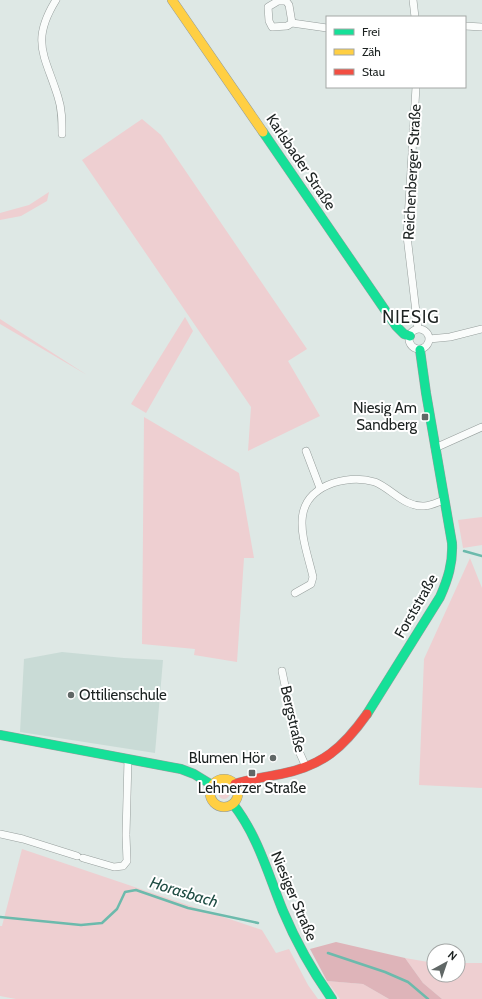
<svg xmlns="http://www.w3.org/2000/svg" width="482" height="999" viewBox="0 0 482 999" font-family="Cabin,sans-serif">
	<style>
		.built { fill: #c9dbd6 }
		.green { fill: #eecfd1 }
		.forest { fill: #deb4b9 }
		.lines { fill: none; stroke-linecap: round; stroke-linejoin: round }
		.stream { stroke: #6cbaac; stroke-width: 2.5 }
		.street-casing { stroke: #969e9c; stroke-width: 8 }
		.fast-casing { stroke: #969e9c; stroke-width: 10 }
		.slow-casing { stroke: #969e9c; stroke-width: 10 }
		.jam-casing { stroke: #969e9c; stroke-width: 10 }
		.street { stroke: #fafcfb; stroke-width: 7 }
		.fast { stroke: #16e098; stroke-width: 9 }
		.slow { stroke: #ffcf43; stroke-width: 9 }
		.jam { stroke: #f24e42; stroke-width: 9 }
		.poi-dot { fill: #606766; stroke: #fff; stroke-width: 1.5 }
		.labels { text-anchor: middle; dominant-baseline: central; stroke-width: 4; stroke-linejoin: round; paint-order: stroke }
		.street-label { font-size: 15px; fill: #1c2221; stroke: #fff }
		.poi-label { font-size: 15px; fill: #1c2221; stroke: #fff; text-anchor: end }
		.water-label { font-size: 16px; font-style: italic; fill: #1f4d44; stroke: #fff }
		.quarter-label { font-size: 17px; letter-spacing: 1px; fill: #1c2221; stroke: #fff }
	</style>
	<rect width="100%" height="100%" fill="#dee8e5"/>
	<!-- built -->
	<path class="built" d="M62,652l62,6 39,2 -8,93 -135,-21 4,-73z"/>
	<!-- green -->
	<path class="green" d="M142,119l19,16 146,214 -19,12 32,55 -72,35 3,-44 -169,-247z
		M49,192l-2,9 -26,15 -21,4v-7l29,-8z
		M185,317l8,14 -47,82 -15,-9z
		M0,319l87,56 -87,-51z
		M144,417l95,56 15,85h-10l-7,104 -43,-7 1,-6 -53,-5z
		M482,517v28l-19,3 -5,-28z
		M470,558l12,30v200l-63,-3 5,-126z
		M218 793a6 6 0 1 1 12 0a6 6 0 1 1-12 0Z
		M22,849l240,81 14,23 13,-4 19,36 10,14h-302l-16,-3v-70h2z
		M405,958l29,5v12h24v-12h24v36h-40l-19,-16z
		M327,981l36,3 26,15h-49z"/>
	<!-- forest -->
	<path class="forest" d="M336,942l69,16 18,25 19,16h-53l-26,-15 -36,-3 -17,-32z"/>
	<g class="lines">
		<!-- stream -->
		<path class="stream" d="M464,551l18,5
			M0,917l81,8 21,-2 15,-14 8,-17 11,-2 52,18 70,15
			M328,953l57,19 23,10 20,17"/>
		<defs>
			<path id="street" d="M56,0c-26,42 -11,55 2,97 4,12 4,24 4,37
				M413,0l2,17
				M278,1h8l3,4 3,18 -5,3 -15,1 -3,-6 -1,-14z
				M292,23l35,5
				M465,26l17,1
				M416,87l-9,149 11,93
				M409 339a10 10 0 1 1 20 0a10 10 0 1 1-20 0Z
				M429,339l21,-2 32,-8
				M435,448l47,-21
				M306,451l14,37
				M295,593l16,-9 2,-7c-8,-35 -28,-77 20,-94 13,-4 29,-5 42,-1 17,7 29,25 49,24 6,0 14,-4 20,-6
				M282,671l16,78 8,18
				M0,834l23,5 54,17
				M83,858l31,9 9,-1 4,-5 -1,-26 2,-76"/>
			<path id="fast" d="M263,132l133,194 8,8 6,2
				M367,714l73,-117c8,-18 13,-34 12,-54l-26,-150 -6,-43
				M0,735l181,34 13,5 18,11
				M233,804c25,32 35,70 50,107 13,31 30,61 49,88"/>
			<path id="slow" d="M172,0l91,132
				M210 793a14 14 0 1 1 28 0a14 14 0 1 1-28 0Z"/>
			<path id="jam" d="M235,784c15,-5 30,-7 46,-10 41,-8 62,-26 86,-60"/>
		</defs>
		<!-- street casing -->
		<use href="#street" class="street-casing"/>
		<!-- fast casing -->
		<use href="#fast" class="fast-casing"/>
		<!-- slow casing -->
		<use href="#slow" class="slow-casing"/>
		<!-- jam casing -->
		<use href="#jam" class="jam-casing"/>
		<!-- street -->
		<use href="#street" class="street"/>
		<!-- fast -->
		<use href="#fast" class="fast"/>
		<!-- slow -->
		<use href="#slow" class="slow"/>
		<!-- jam -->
		<use href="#jam" class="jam"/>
	</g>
	<!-- markers -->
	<g class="poi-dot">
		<rect x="421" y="413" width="8" height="8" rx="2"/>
		<circle cx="71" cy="695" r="4"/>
		<circle cx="273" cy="758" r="4"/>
		<rect x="248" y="769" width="8" height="8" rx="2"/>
	</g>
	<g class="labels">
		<!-- street labels -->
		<g class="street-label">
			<text transform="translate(301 162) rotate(56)">Karlsbader Straße</text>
			<text transform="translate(412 172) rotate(-87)">Reichenberger Straße</text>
			<text transform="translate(416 606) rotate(-60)">Forststraße</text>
			<text transform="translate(293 719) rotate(77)">Bergstraße</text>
			<text transform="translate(294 896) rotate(67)">Niesiger Straße</text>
		</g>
		<!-- poi labels -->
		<g class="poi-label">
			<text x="417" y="408">Niesig Am<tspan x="417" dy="17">Sandberg</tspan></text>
			<text x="79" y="695" text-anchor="start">Ottilienschule</text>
			<text x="265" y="758">Blumen Hör</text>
			<text x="252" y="788" text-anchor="middle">Lehnerzer Straße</text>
		</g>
		<!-- water labels -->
		<g class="water-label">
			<text transform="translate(184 892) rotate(17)">Horasbach</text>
		</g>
		<!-- quarter labels -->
		<g class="quarter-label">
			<text x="411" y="317">NIESIG</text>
		</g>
	</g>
	<!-- legend -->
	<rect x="326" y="16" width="140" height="72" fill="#ffffff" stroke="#a4a7a6"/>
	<rect x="334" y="29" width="20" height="6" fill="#16e098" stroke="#a4a7a6"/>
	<text x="362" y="36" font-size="12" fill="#1c2221">Frei</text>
	<rect x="334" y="49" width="20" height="6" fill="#ffcf43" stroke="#a4a7a6"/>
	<text x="362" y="56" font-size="12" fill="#1c2221">Zäh</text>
	<rect x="334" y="69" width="20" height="6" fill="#f24e42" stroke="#a4a7a6"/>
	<text x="362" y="76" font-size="12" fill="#1c2221">Stau</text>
	<!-- north arrow -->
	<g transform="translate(446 963) rotate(40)"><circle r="19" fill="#ffffff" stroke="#a4a7a6"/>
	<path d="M0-3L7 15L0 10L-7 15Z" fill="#606766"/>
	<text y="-6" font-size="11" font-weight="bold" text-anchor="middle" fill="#1c2221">N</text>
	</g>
</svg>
